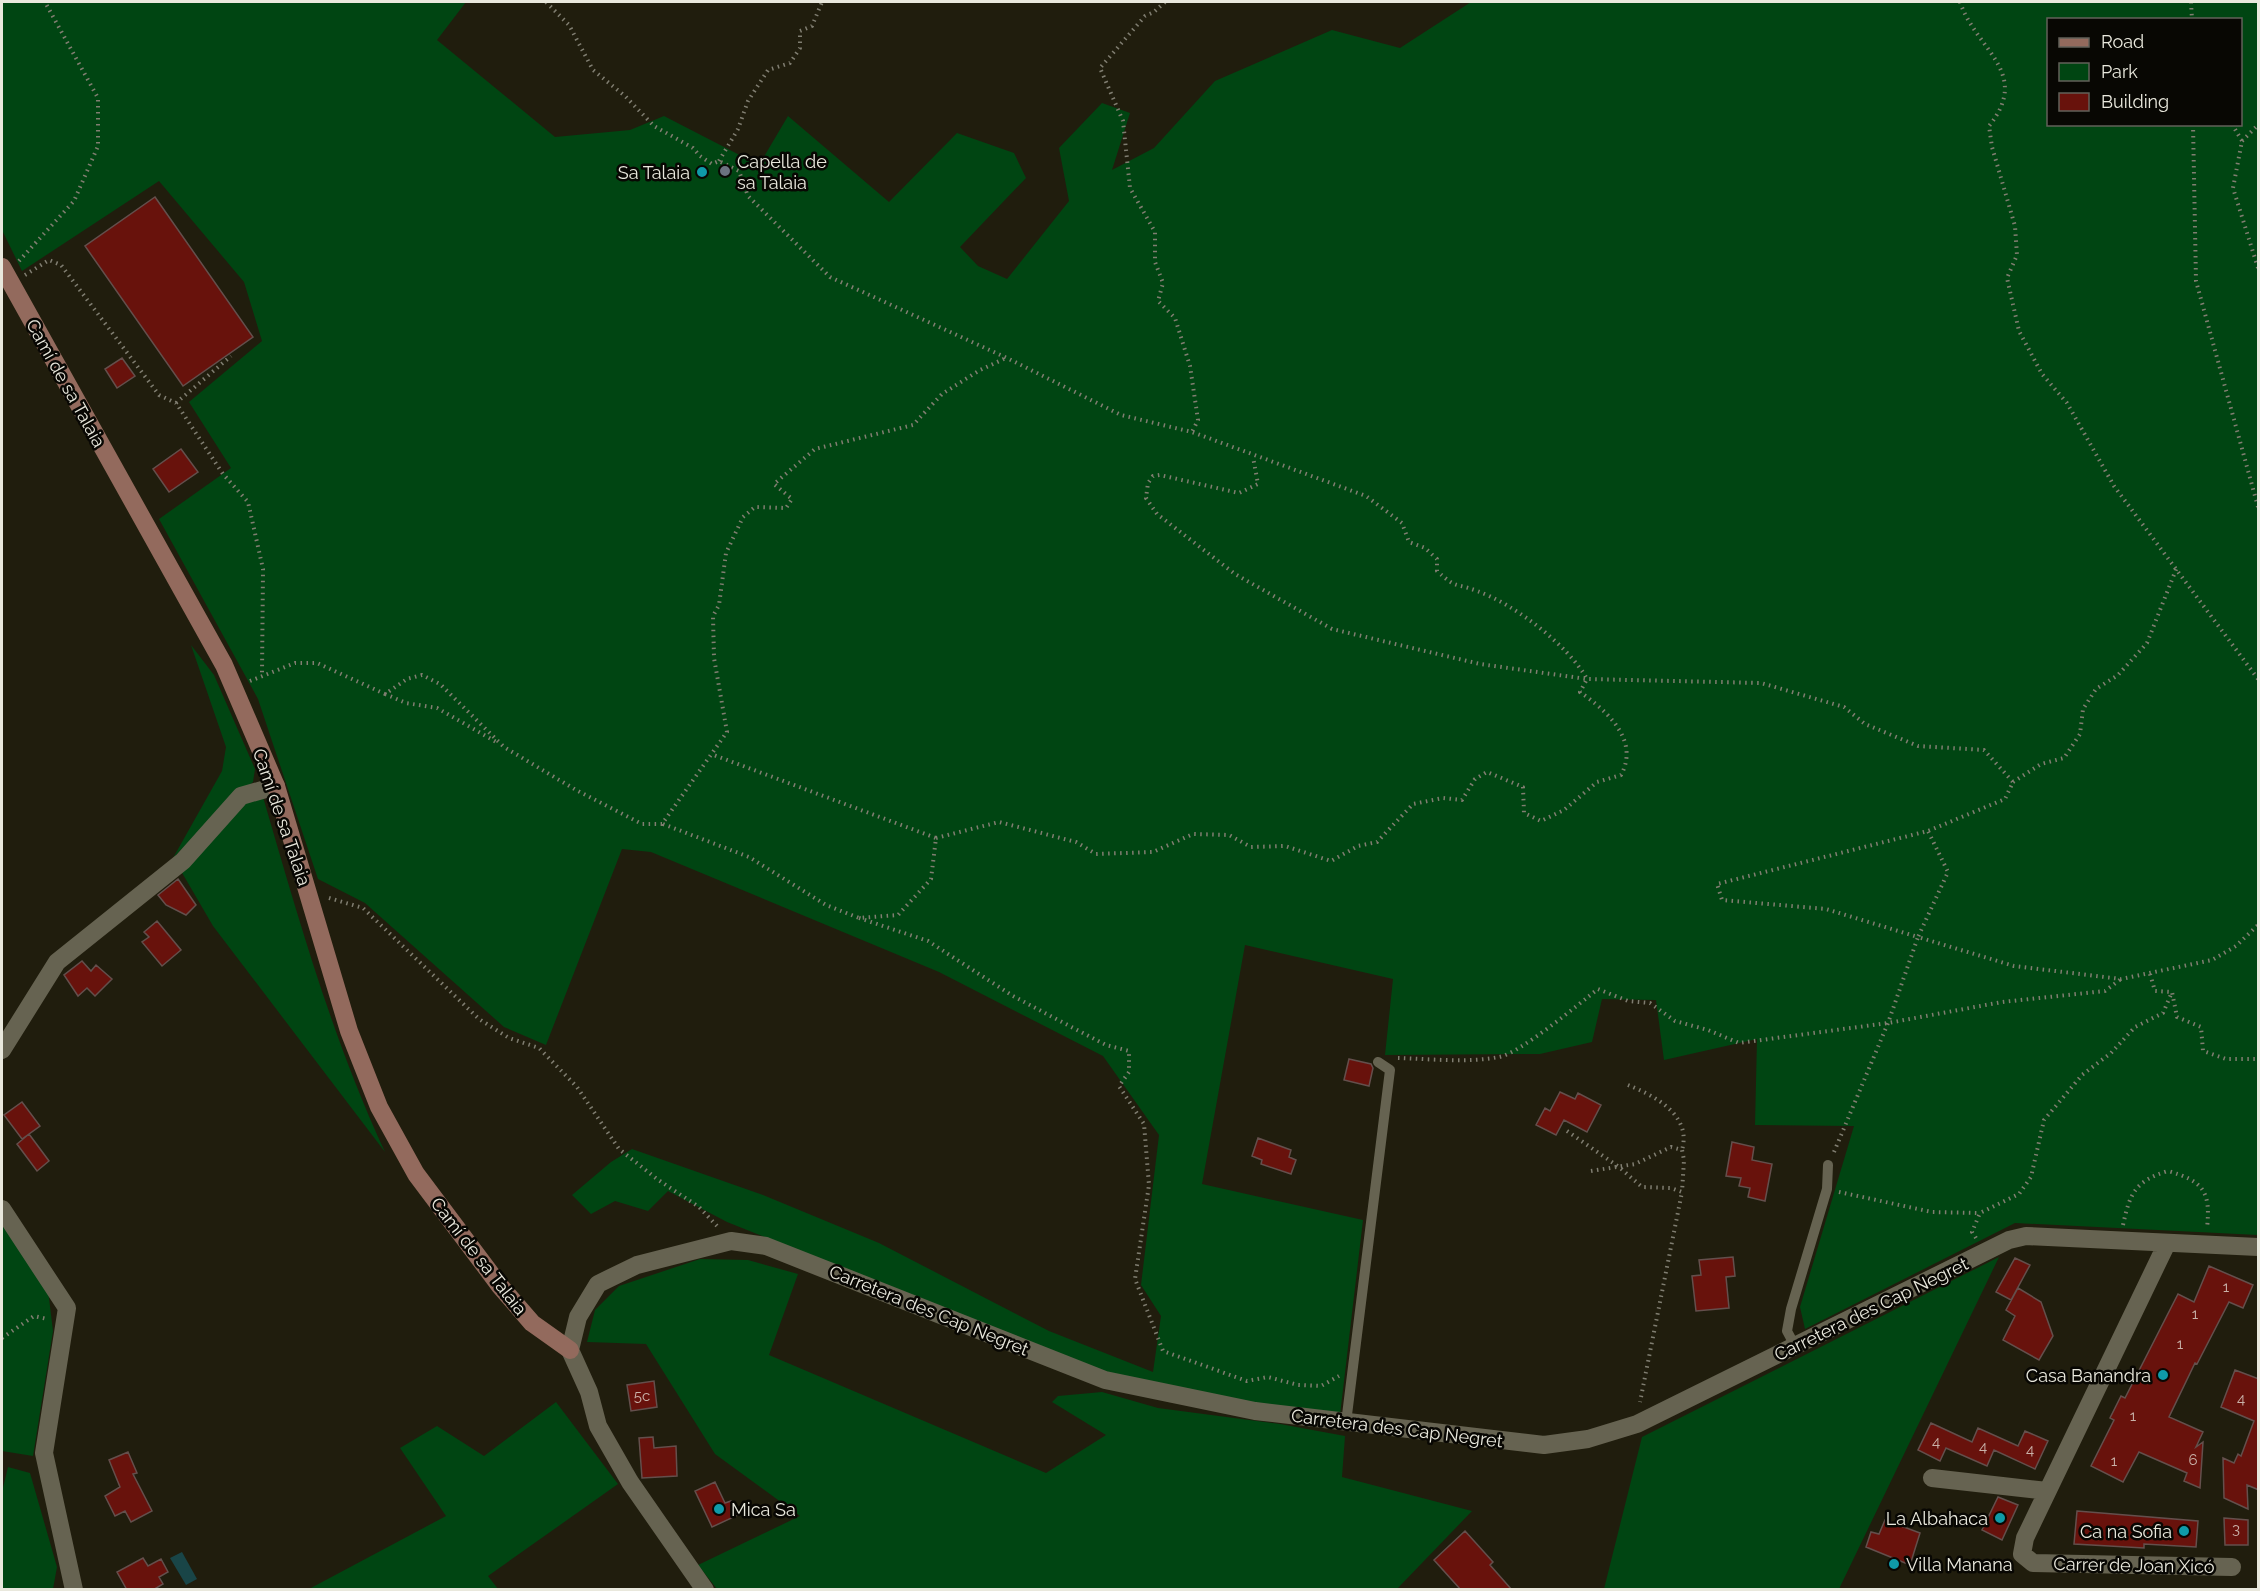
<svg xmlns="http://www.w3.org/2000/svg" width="2260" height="1591" viewBox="0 0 2260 1591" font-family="Raleway,sans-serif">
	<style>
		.green { fill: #004512; fill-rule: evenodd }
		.water { fill: #194547 }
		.building { fill: #68120c; stroke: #644f4c; stroke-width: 1.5 }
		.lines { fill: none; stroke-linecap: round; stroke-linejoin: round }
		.path { stroke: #807e71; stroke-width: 4; stroke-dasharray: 1.5 4.5; stroke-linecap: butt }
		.lane { stroke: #666351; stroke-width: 10 }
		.street { stroke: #666351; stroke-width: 18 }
		.secondary { stroke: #936a5d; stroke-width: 18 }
		.worship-dot { fill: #6b7280; stroke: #080703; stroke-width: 2 }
		.culture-dot { fill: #0f9aa8; stroke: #080703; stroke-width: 2 }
		.labels { text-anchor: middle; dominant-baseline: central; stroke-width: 5; stroke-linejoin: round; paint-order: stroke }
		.number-label { font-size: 15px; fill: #c9b2a9 }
		.poi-label { font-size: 18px; fill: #e9e8dd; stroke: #080703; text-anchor: end }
		.street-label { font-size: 18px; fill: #e9e8dd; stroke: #080703 }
	</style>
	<rect width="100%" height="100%" fill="#201d0d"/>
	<!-- green -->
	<path class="green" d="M2,2h464l-29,38 118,97 75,-7 34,-14 95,49 29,-49 101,86 68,-69 57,20 12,25 -66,69 18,19 29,13 62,-78 -10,-53 43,-45 28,10 -18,57 42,-22 61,-67 117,-51 68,18 71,-46h787v1233l-243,-12 -210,106 -5,-22 54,-181 -99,-1 2,-86 -93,21 -8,-60 -54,-1 -10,43 -52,12 -155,1 8,-76 -148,-34 -43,239 161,36 -23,195 -122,-16 -108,-25 -383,-152 -59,-31 -20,20 -33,-10 -24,13 -19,-19 39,-33 21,-13 131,46 116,48 170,88 104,41 8,-56 -20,-31 18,-150 -56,-79 -164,-84 -288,-120 -29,-3 -76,196 -42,-18 -139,-124 -47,-24 -60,-180 -99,-180 72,-51 -42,-66 73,-61 -18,-59 -85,-101 -137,90 -20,-41zM2048,20h192v104h-192z
		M191,645l23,30 41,94 -2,13 -26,21 -54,55 49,-87 4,-24z
		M263,797c35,120 69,241 122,355l-172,-226 -32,-55 65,-68z
		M2,1223l46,67 5,41 -20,125 -31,-5z
		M1999,1257l-160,332h-235l38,-152z
		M700,1259l48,1 50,14 -29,81 277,118 60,-38 -54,-33 6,-6 44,-4 56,16 122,16 65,12 -3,41 130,34 -75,78h-680l-19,-24 102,-49 -85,-62 -69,-110 -59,-2 8,-32 24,-24z
		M556,1402l62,82 -130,92 10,13h-189l137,-73 -46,-68 37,-22 47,30z
		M8,1467l22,6 27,94 -4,22h-51v-97z"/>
	<!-- water -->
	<path class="water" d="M182,1552l15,27 -11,6 -16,-27z"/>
	<!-- building -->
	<path class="building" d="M155,197l98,140 -70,49 -98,-140z
		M122,358l13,18 -18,12 -12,-19z
		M181,449l17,23 -29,20 -16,-23z
		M178,879l18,26 -10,10 -20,-10 -8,-10z
		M157,921l24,29 -19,16 -20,-24 7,-5 -5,-5z
		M82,961l9,10 5,-6 16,14 -17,17 -8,-8 -9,8 -14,-21z
		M1349,1059l22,5 2,4 -4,18 -25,-6z
		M1560,1092l15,7 3,-6 23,12 -14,27 -23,-12 -8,15 -20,-10 9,-17 5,3z
		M22,1102l18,24 -18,13 -18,-24z
		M29,1134l20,27 -12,10 -20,-27z
		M1258,1138l33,12 -2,7 7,3 -5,14 -30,-10 1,-4 -10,-4z
		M1732,1142l22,5 -2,13 20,4 -7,37 -17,-4 2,-9 -11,-2 2,-8 -15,-2z
		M1733,1257l2,19 -9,1 3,31 -33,3 -4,-35 9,-1 -2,-15z
		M2015,1258l15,7 -19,35 -15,-8z
		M2209,1266l44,19 -10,23 -14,-6 -32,62 -2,-1 -26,54 34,15 -7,15 7,-5 -3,46 -16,-7 3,-8 -48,-21 -16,30 -32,-16 23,-46 -4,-2 11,-22 4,2 53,-104 16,8z
		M2018,1288l23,14 12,34 -14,24 -36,-20 12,-24 -9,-6z
		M2235,1370l24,9v111l-12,-5 1,24 -24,-11 -1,-40 11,5 4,-9 3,2 13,-35 -33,-14z
		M654,1381l3,26 -26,4 -4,-26z
		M1931,1423l41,19 6,-14 40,18 7,-15 23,10 -13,28 -41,-19 -7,16 -41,-18 -6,13 -22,-11z
		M653,1437l1,11 22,-2 1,30 -35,2 -3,-40z
		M128,1452l9,21 -4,1 19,37 -21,11 -6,-11 -10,5 -10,-20 15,-9 -11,-27z
		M715,1482l10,21 6,-2 7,14 -26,12 -17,-36z
		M1998,1497l20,8 -16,35 -20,-10z
		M2077,1511l121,10 -2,26 -52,-3v4l-70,-4z
		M2224,1518l24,2v25h-23z
		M1885,1520l35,13 -10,32 -44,-18 5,-15 8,2z
		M1465,1531l28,31 -3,3 22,25h-51l-27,-30z
		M143,1558l5,8 13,-7 7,13 -9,5 4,7 -10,6h-26l-10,-18z"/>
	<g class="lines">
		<!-- path -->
		<path class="path" d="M546,2l23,23 24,45 32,26 29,30 39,22 7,8 12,8 7,-3 20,10 9,25 82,81 177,81 114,57 71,17 174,64 36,27 7,19 16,6 12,11v12c21,19 17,11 40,20 37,13 91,54 110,88l174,4 83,24 21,17 53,22 66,4 29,32 -8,17 -77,32 -211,53 5,16 104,9 92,28 30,-65 -20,-41
			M1165,2l-11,10 -9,4 -45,52 23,53 7,67 25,44v30l8,21 -5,18 17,17 15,48 8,54 -6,12
			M1960,2c16,48 72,70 29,124l3,21 23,79 2,29 -10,23 12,53 23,43 25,29 47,83 144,193
			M2191,2l1,18
			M2193,124l3,157 62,226
			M2232,124l10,17 -9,47 25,80
			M2242,141l16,-16
			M719,161l19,-32 10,-28 20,-31 22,-7 10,-15v-17l12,-5 10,-24
			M19,261l55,-60 24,-55v-48l-53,-96
			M25,275l24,-15 12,5 98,130 17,8 47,71 25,28 15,67 -1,105
			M176,403l55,-47
			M250,681l45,-18h22l68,31 22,-15 15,-4 18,9 64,63 72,43 66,34h20l65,-92 -13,-74 -1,-42 6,-11 7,-52 17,-36 12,-10 31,1 6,-9 -18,-15 41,-35 98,-24 29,-31 38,-24 26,-12
			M385,694l21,9 31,5 61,35
			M2013,782l28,-18 23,-6 16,-24 3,-25 13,-20 22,-14 29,-32 30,-76
			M663,824l86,33 77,48 33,13 39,-3 33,-36 5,-41 -225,-84
			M936,838l63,-16 77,20 20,12 57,-2 40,-18 36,1 22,12 34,-1 46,15 27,-15 19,-4 36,-38 30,-6 19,2 13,-21 12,-7 36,15 1,26 17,8 23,-11 33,-28 24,-7c19,-35 -14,-64 -41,-83l7,-13 -107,-15 -148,-35 -97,-55 -78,-60 -11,-16 2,-15 5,-7 7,-1 79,18 19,-9 -5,-27
			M329,898l34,10 116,111 30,19 30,10 38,39 42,62 38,30 42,28 18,19
			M859,918l69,23 85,55 47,25 46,24 23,6v21l-10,14 25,38 5,61 -14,94 28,72 84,30 21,-4 30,8 23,1 18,-10
			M2150,974l5,17 17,1 5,25 24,10 2,24 23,8h32
			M1398,1058c33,1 69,5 101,-1 20,-3 81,-54 99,-68l30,12 22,2 25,18 33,9 31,13 149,-20 114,-21 103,-11 16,-12
			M1628,1085c27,11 64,30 54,65
			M1567,1131l52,36 23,20 29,1 11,4 -42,210
			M1834,1152l54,-129 30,-86 96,29 107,13 91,-19 24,-14 22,-21
			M1591,1171l44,-7 36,-17 11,3 2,10 -2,32
			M1839,1192l93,20 47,1
			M2123,1225c7,-32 12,-44 45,-54 35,10 43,20 39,57
			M1976,1238l-4,-6 8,-19 39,-19 12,-17 13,-57 38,-45 29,-22 24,-26 28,-14 9,-21
			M2,1338l32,-22 13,3"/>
		<!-- lane -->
		<path class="lane" d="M1795,1346l-8,-15 4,-22 36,-120 1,-24
			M1346,1423l44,-353 -12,-8"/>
		<!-- street -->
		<path class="street" d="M2,1050l55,-88 126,-101 58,-65 35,-10
			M2,1209l65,99 -23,145 30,137
			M2167,1243l-142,295 -3,16 11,9 199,4
			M1932,1478l115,13
			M705,1590l-75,-108 -32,-56 -9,-34 -19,-42 8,-33 20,-33 39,-19 94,-24 35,5 339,134 150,31 289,34 44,-6 49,-15 372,-184 17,-4 232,11"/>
		<!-- secondary -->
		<path class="secondary" d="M2,267l222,398 52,121 73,245 30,76 37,67 84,112 32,37 38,27"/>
	</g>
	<!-- markers -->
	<circle class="worship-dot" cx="725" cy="171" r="6"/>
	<g class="culture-dot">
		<circle cx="702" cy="172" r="6"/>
		<circle cx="2163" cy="1375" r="6"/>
		<circle cx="719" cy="1509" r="6"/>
		<circle cx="2000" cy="1518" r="6"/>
		<circle cx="2184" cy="1531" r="6"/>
		<circle cx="1894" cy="1564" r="6"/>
	</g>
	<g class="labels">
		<!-- number labels -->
		<g class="number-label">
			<text x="2226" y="1287">1</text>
			<text x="2195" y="1314">1</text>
			<text x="2180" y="1344">1</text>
			<text x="642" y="1396">5c</text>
			<text x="2241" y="1399">4</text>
			<text x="2133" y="1416">1</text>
			<text x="1936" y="1442">4</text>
			<text x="1983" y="1447">4</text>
			<text x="2030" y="1450">4</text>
			<text x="2193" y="1460">6</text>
			<text x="2114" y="1461">1</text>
			<text x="2236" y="1529">3</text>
		</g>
		<!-- poi labels -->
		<g class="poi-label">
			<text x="737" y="161" text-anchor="start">Capella de<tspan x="737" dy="21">sa Talaia</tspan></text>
			<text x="690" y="172">Sa Talaia</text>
			<text x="2151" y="1375">Casa Banandra</text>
			<text x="731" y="1509" text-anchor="start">Mica Sa</text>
			<text x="1988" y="1518">La Albahaca</text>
			<text x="2172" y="1531">Ca na Sofia</text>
			<text x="1906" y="1564" text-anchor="start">Villa Manana</text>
		</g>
		<!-- street labels -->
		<g class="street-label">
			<text transform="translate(66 383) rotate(61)">Camí de sa Talaia</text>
			<text transform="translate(282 817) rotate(71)">Camí de sa Talaia</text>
			<text transform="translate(479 1256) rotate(52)">Camí de sa Talaia</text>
			<text transform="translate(1871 1309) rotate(-26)">Carretera des Cap Negret</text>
			<text transform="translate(929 1310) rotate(22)">Carretera des Cap Negret</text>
			<text transform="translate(1397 1428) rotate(7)">Carretera des Cap Negret</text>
			<text transform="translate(2134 1565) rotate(1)">Carrer de Joan Xicó</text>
		</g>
	</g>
	<!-- border -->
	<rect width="2260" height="1591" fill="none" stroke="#e9e8dd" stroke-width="6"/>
	<!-- legend -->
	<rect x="2047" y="18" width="195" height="108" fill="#080703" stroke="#62615a" stroke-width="1.5"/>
	<rect x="2059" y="38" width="30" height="9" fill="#936a5d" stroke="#62615a" stroke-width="1.5"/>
	<text x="2101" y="48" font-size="18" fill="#e9e8dd">Road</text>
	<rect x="2059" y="63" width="30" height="18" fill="#004512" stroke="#62615a" stroke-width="1.5"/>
	<text x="2101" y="78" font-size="18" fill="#e9e8dd">Park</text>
	<rect x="2059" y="93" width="30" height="18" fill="#68120c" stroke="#62615a" stroke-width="1.5"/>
	<text x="2101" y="108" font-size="18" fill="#e9e8dd">Building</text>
</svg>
